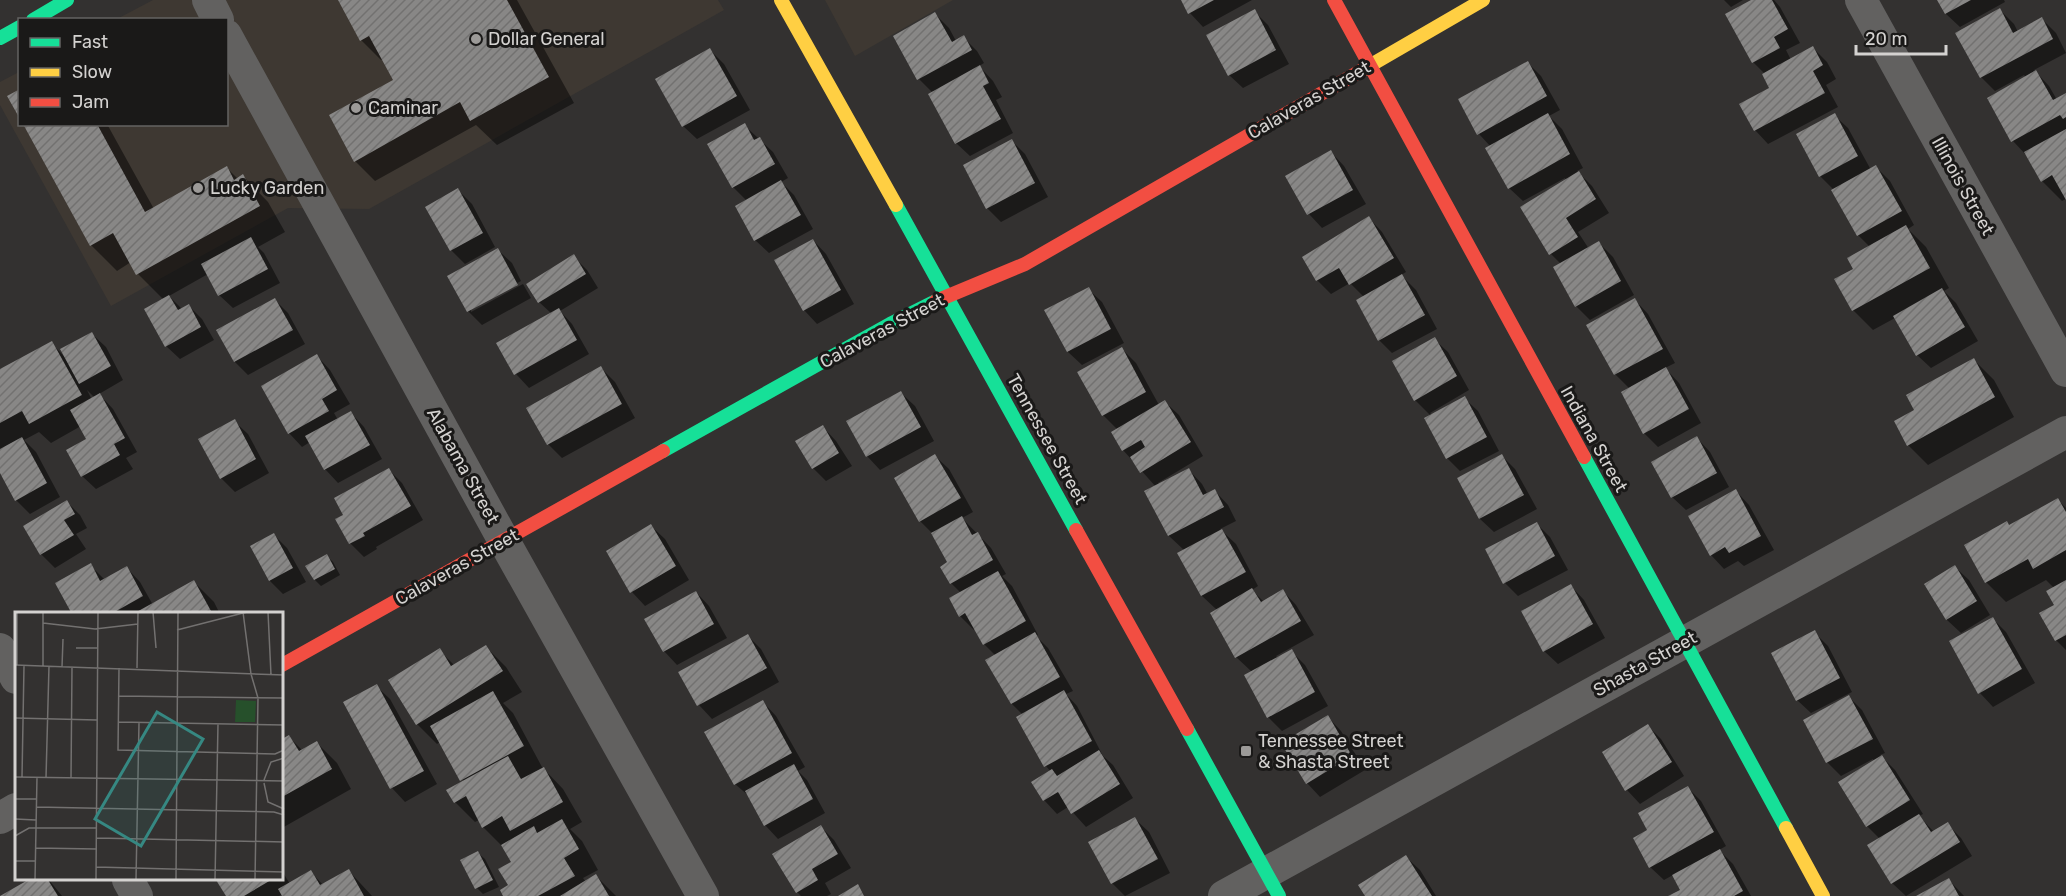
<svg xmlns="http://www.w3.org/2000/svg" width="2066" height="896" viewBox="0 0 2066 896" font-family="Rubik,sans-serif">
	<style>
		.built { fill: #3e3832 }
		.shadow { fill: #0007; fill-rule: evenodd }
		.building { fill: url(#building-hatch) }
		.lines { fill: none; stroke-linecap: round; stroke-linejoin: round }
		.street { stroke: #626160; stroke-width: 32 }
		.fast { stroke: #16e098; stroke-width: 14 }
		.slow { stroke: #ffcf43; stroke-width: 14 }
		.jam { stroke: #f24e42; stroke-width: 14 }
		.poi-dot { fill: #9c9a98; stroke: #1a1918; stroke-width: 2 }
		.labels { text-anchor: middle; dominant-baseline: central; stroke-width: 6; stroke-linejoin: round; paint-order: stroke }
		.poi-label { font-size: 18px; fill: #d4d2d0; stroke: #1a1918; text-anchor: start }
		.street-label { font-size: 18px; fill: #d4d2d0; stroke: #1a1918 }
		.inset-road { fill: none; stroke: #737170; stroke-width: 1.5 }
		.view { fill: #368882; fill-opacity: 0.15; stroke: #368882; stroke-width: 3 }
		.inset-edge { fill: none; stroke: #d4d2d0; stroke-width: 3 }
	</style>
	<defs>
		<pattern id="building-hatch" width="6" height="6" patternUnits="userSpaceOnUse" patternTransform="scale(1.5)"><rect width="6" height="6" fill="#888786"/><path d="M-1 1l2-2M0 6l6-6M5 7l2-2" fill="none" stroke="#727170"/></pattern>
	</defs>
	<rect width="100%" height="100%" fill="#333130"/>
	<!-- built -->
	<path class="built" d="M153,0h565l6,10 -355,199 -81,-1 -177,98 -111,-201v-23l19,-10 1,52h206v-104l-109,-1z
		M825,0h128l-98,56z"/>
	<!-- shadow -->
	<path class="shadow" d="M339,0h178l57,103 -77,42 -21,-20 -101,56 -20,-20 40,-81 -12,-21 -2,1 -20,-20z
		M1182,0h70l-49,27 -13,-14z
		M1724,0h19l-12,7z
		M1754,0h20l6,7 20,36 -14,7 5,10 22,-12 14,14 9,17 -10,6 12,22 -70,37 -13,-14 16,-41 -6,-15 -12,-12z
		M1939,0h65l1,2 -45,25 -14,-13z
		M2000,10l14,14 4,8 24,-13 14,14 10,20 -32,17 15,16 8,14 9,-5v104l-4,2 -20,-20 -16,-26 -13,-14 -24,-43 37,-20 -2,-3 -29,16 -14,-14 -24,-43z
		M1254,11l14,14 21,39 -46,24 -14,-13z
		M935,14l14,14 7,13 7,-4 14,14 7,12 -5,3 14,15 9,16 -6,3 17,33 -43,23 -14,-13 -23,-50 -14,-14z
		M710,50l14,14 26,46 -53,29 -14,-13z
		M1527,62l14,14 19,34 -11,6 13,13 21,39 -6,3 15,15 17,27 -31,19 11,17 10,-6 14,14 21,38 -44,25 -14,-14 -15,-42 -10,-10 15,-73 -1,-3 -42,23 -14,-13 -18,-41 -12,-13z
		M1834,115l14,13 23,42 5,-3 14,14 24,44 -6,4 18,18 23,41 -5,3 12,12 22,38 -47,27 -14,-13 -22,-37 -22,12 -20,-20 2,-41 15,-22 -12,-12 -24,-45 -13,-13 -23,-43z
		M24,124h83l47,85 73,-41 11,11 5,-3 25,26 17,30 -27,15 6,6 16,30 -47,25 -14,-13 -11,-21 -39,22 13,13 7,-3 13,13 12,21 -34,19 -14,-13 -2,-46 -26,-26 -7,-12 -14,9 -26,-26z
		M744,125l29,27 15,26 -7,4 13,13 19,34 -44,24 -14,-13 -8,-39 -14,-14 -24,-42z
		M1012,141l13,13 23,43 -47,25 -14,-14z
		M1331,152l13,14 22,38 -44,24 -13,-14 -22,-38z
		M458,190l14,14 23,43 -30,17 -13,-13 -25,-44z
		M1369,218l13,14 24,40 -5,3 15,15 21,39 -45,24 -13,-13 -15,-43 -14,-14 -19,11 -14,-14 -13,-23z
		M813,240l13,14 28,50 -37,20 -13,-14z
		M498,250l14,13 9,18 -50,28v3l52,-28 8,14 -49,27 -14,-14 -19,-35z
		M573,256l14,14 11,18 -38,23 12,13 17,30 -60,34 -13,-14 -18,-30 54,-30 -13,-12z
		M1088,289l14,13 22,41 -42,22 -14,-13 -22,-41z
		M274,299l14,14 17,31 -57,31 -13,-13 -17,-31z
		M1635,300l13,14 27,49 -10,5 14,15 22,40 -43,24 -14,-14 -14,-44 -15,-15z
		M92,334l14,13 17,33 -24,14 14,15 24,43 -11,6 7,11 -37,20 -14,-13 6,-37 -7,-13 -30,17 -12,-11 -15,8 12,12 24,45 -30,17 -14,-14 -16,-30v-99l51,-28 14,14zM87,390l8,8 -3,2z
		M1434,339l14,13 21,38 -39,23 2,2 32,-17 14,13 21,40 -39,20 -13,-13 -16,-42 -16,-16z
		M1122,349l14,14 23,42 6,-3 14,13 24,41 -45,27 2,2 29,-15 13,14 6,11 7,-4 13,14 8,16 -16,8 16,15 22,42 -6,4 12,12 19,-11 13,14 18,30 -38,21 2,2 13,-7 14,14 23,41 -46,25 -14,-14 -22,-42 6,-3 -16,-15 -19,-47 -15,-14 -23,-42 6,-3 -16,-15 -23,-44 10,-5 -33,-37 -5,-20 -15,-15z
		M317,356l13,14 20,34 -16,9 4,7 13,-7 13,14 18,32 -44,24 -13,-14 -15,-27 -8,5 -13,-14z
		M1974,360l20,20 20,37 -86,48 -20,-20 8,-34z
		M601,368l14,14 20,36 -73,40 -14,-14 -20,-36z
		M901,393l14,13 19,35 -54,29 -13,-14z
		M234,421l14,13 21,39 -34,19 -14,-14z
		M823,427l13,14 16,25 -26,15 -13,-13z
		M1697,438l13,14 19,35 -43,23 -14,-13z
		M935,456l14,13 24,43 -11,6 29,30 15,26 -4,2 10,10 26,49 -2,1 12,12 25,43 -7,3 11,12 26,50 10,9 20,33 -47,29 -18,-20 -11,7 -13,-14 7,-28 -5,-6 -28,-49 5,-2 -11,-11 -16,-48 -12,-12 -8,-15 -2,1 -14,-14 1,-23 -10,-10 -2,-20 -16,-29 -13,-13z
		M1502,456l13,13 22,40 -43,23 -14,-13 -21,-40z
		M388,469l14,14 21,37 -47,27 1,2 -13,8 -14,-14 -5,-28z
		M1736,491l13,14 25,45 -30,16 -6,-5 -14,8 -13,-14z
		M2058,500l8,8v142l-10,-10 -15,-27 15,-8 -2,-17 -8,-8 -40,22 -20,-20 24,-56z
		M67,502l13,13 7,13 -11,6 10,15 -31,19 -14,-14 -16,-28z
		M1537,524l13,13 18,33 -50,26 -13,-13z
		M651,526l14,13 24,41 -44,26 -13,-14 -24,-40z
		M274,535l13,13 19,34 -23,12 -13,-13z
		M327,556l6,6 7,13 -19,11 -6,-6z
		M90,565l15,15 22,-12 13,14 13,23 41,-23 20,20 6,12h-147l-16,-30z
		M1955,567l14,13 21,35 -29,18 -14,-13 -21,-36z
		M1571,586l13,14 21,38 -47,26 -14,-13z
		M696,592l13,14 18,32 -50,27 -13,-14z
		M1993,619l13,13 29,51 -42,24 -13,-14z
		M1814,632l14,14 24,46 -41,21 -14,-13z
		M747,635l14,14 18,33 -67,37 -13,-14 -19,-32z
		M486,647l20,20 16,25 -19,11 10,10 29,54 21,22 19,33 -12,7 12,12 16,29 -15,8 3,4 10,-6 20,20h-111l5,-10 3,-23 -10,-16 -20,-20 -4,-7 -4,2 -20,-20 9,-20 -24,-40 -3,2 -20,-20 22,-74 16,16z
		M376,686l14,13 47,85 -32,18 -13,-14 -47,-85z
		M1849,697l13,13 23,43 -5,2 15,15 28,44 -4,2 15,16 13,-8 14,14 11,18 -66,40 -14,-13 -12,-44 -13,-13 -27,-43 34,-22 -1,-2 -32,17 -13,-13 -23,-43z
		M763,702l13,14 29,51 -7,4 9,9 18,33 -47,26 -13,-14 -15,-28 -15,-13z
		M1328,717l13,14 24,39 -45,27 -13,-14z
		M1648,726l13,13 23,37 -44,28 -13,-14z
		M289,737l14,14 14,-8 20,20 14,26 -69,39v-87z
		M1688,788l13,13 25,45 -7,4 14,14 18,32h-79l10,-5 -9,-16 -9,5 -14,-13 -1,-36z
		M1135,819l14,13 21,41 -45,23 -13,-13z
		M821,827l13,13 17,28 -26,15 6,11 -4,2h-26l-4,-4z
		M478,853l7,6 14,28 -16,7 -6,-6z
		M1406,857l14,13 16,26h-69z
		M282,871l8,13 21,-12 12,13 26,-14 23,25h-88l-1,-2 -4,2h-52l-10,-16h65z
		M31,880h18l13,16h-59z
		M1949,880l15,16h-44z"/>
	<!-- building -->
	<path class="building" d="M338,0h169l42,77 -79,44 -10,-19 -106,60 -25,-47 64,-35 -24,-44 -9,5z
		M1181,0h33l-26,14z
		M1751,0h21l16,29 -14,8 6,11 -28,15 -27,-49z
		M1937,0h34l-26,14z
		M2000,8l13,25 29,-16 11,22 -73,39 -25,-45z
		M1255,9l21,41 -48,26 -22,-41z
		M935,12l17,30 12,-7 8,15 -55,30 -24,-44z
		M1813,46l10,19 -10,6 12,22 -71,38 -15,-27 30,-16 -7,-14z
		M710,48l27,48 -55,31 -27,-48z
		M1528,61l19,35 -70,39 -19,-36z
		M980,65l9,18 -6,3 18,33 -46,25 -27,-50z
		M2036,70l17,30 13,-7v24l-3,2 -3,-4 -49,27 -24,-44z
		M20,89v30l-13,-23z
		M1548,113l22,41 -62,35 -23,-41z
		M1835,113l23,43 -39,21 -23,-43z
		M745,123l9,17 6,-3 15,27 -43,24 -25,-44z
		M23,124h74l48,88 82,-46 7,14 9,-6 17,32 -124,69 -23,-42 -23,13z
		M2066,129v71l-14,-25 -11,7 -17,-30z
		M1012,139l23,44 -49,26 -23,-44z
		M1331,150l22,40 -46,25 -22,-39z
		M1876,165l26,46 -45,25 -26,-46z
		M1579,171l17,28 -30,19 12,19 -29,18 -29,-48z
		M781,180l20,35 -47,26 -19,-35z
		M458,188l25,45 -33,18 -25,-44z
		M1369,216l25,42 -45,27 -10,-17 -23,13 -14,-24z
		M1906,225l24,43 -78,43 -18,-32 19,-10 -6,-11z
		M251,237l17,32 -50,27 -17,-32z
		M813,239l28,51 -38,21 -29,-51z
		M1599,241l22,40 -46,26 -22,-40z
		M498,248l20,37 -51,27 -20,-36z
		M574,254l12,20 -48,29 -12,-19z
		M1402,274l23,41 -47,26 -22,-41z
		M1089,287l22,42 -44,23 -23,-42z
		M1942,288l23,39 -49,29 -23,-40z
		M169,295l9,15 11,-6 12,23 -36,20 -21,-38z
		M275,298l18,32 -59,32 -18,-32z
		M1635,298l28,51 -49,26 -28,-50z
		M559,308l18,32 -63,35 -18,-32z
		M92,332l19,34 -32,18 -19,-35z
		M1435,337l22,39 -43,25 -22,-40z
		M52,341l30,54 -53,29 -7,-13 -22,12v-54z
		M1122,347l24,45 -44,24 -25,-44z
		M317,354l20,36 -15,9 7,12 -41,23 -27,-48z
		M1974,358l21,39 -88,49 -13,-25 20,-11 -8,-15z
		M601,366l21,38 -75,41 -21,-37z
		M1666,367l23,42 -46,25 -22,-42z
		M901,391l20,36 -55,30 -20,-36z
		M100,393l25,45 -11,6 6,11 -39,22 -15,-27 20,-11 -16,-29z
		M1465,396l22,41 -41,22 -22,-41z
		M1165,400l26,42 -51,31 -10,-16 15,-10 -4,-7 -19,11 -11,-19z
		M351,411l19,34 -46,25 -19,-34z
		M235,419l21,40 -36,20 -22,-40z
		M823,425l16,28 -27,16 -17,-28z
		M1697,436l20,37 -46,25 -20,-36z
		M22,437l25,46 -32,18 -15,-28v-24z
		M935,454l26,44 -42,24 -25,-44z
		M1502,454l22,41 -45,24 -22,-41z
		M389,468l22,38 -48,27 2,3 -16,8 -14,-25 8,-4 -9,-17z
		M1189,468l14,27 12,-6 9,18 -56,29 -24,-45z
		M1736,489l25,47 -32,17 -4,-6 -15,9 -22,-40z
		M2058,498l8,14v38l-33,19 -5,-10 -43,24 -21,-38 43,-24 2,4z
		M67,500l8,14 -11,6 10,15 -34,20 -17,-29z
		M962,516l10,19 6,-3 15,28 -43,24 -10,-17 7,-5 -16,-29z
		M1537,522l18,34 -52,28 -18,-35z
		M651,524l25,42 -46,27 -24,-42z
		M1222,529l24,43 -45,24 -24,-43z
		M274,533l19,35 -24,13 -19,-35z
		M327,554l8,15 -21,11 -9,-14z
		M91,563l9,18 27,-15 16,30 -32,18h-39l-17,-31z
		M1955,565l22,36 -31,19 -22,-36z
		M998,571l28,50 -43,24 -18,-32 -6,4 -10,-19z
		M194,580l17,31 -5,3h-73z
		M2066,580v55l-11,6 -16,-28 15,-8 -8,-14z
		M1571,584l22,40 -50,28 -22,-41z
		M1252,588l9,14 22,-13 18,32 -66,37 -25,-45z
		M696,591l18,33 -51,28 -19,-33z
		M1993,617l29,52 -44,25 -29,-53z
		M1815,630l25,48 -44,23 -25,-48z
		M1035,632l25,45 -49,27 -26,-44z
		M748,634l19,34 -70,38 -19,-34z
		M486,645l17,26 -87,54 -28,-45 52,-32 11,18z
		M1292,649l23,43 -48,26 -23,-43z
		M377,684l47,87 -34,18 -47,-87z
		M1064,690l28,51 -48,26 -28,-50z
		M493,691l31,55 -64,35 -30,-55z
		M1849,695l24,44 -47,24 -23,-43z
		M763,700l29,53 -58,32 -30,-53z
		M1328,715l24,41 -46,28 -25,-41z
		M1648,724l24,38 -47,29 -23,-39z
		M289,735l10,16 18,-10 15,28 -50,28v-58z
		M1099,750l21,34 -49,30 -13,-22 -15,9 -12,-19 21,-13 5,7z
		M1882,755l28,45 -44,27 -28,-45z
		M508,756l13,23 23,-12 19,35 -53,29 -8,-15 -20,12 -16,-32 -12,7 -8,-13z
		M794,764l19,35 -49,27 -19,-35z
		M1688,786l26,46 -65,36 -16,-30 14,-8 -9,-17z
		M1919,814l12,18 17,-10 12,20 -69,42 -24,-39z
		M1135,817l23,42 -47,25 -23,-42z
		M562,819l17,30 -15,9 11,18 -37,20h-35l-3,-6 8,-5 -10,-16 13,-7 -10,-17 33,-19 3,7z
		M821,825l17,29 -26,15 6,11 -22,13 -24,-39z
		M1720,849l23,42 -9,5h-66l12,-6 -8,-15z
		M478,851l15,29 -18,9 -15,-29z
		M1406,855l26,41h-67l-7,-11z
		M349,869l15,27h-82l-4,-7 33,-19 9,15z
		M596,874l13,22h-49z
		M1949,878l10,18h-43z
		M28,880h20l10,16h-58z
		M216,880h55l-27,16h-18z
		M858,884l6,12h-26z"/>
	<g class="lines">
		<!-- street -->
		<path class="street" d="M208,0l10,20
			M1861,0l205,371
			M226,35l278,506 199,355
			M0,649l16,29
			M0,818l16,-9
			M128,880l9,16
			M1224,896l842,-464"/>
		<!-- fast -->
		<path class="fast" d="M33,20l34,-20
			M0,38l20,-11
			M896,205l180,325
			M663,451l227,-127 46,-23
			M1584,457l202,371
			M1187,729l92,167"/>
		<!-- slow -->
		<path class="slow" d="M781,0l115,205
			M1364,69l119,-69
			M1786,828l37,68"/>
		<!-- jam -->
		<path class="jam" d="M1334,0l250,457
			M936,301l89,-37 339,-195
			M1076,530l111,199
			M282,665l381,-214"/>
	</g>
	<!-- markers -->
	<g class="poi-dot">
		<circle cx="476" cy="39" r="6"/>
		<circle cx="356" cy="108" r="6"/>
		<circle cx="198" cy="188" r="6"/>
		<rect x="1240" y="745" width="12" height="12" rx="3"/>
	</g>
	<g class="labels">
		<!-- poi labels -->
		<g class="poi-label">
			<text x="488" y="39">Dollar General</text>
			<text x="368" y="108">Caminar</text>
			<text x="210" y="188">Lucky Garden</text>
			<text x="1258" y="741">Tennessee Street<tspan x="1258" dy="21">&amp; Shasta Street</tspan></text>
		</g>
		<!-- street labels -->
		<g class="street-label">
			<text transform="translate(1309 100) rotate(-30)">Calaveras Street</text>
			<text transform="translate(1963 186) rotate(61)">Illinois Street</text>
			<text transform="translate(882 331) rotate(-28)">Calaveras Street</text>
			<text transform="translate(1047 439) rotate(61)">Tennessee Street</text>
			<text transform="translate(1594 439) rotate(61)">Indiana Street</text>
			<text transform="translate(463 466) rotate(61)">Alabama Street</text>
			<text transform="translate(457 567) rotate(-29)">Calaveras Street</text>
			<text transform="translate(1645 664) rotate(-29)">Shasta Street</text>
		</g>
	</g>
	<!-- overview -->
	<g transform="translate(15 612)">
		<rect width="268" height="268" fill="#333130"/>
		<path d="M221,88l20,1 -1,21h-20z" fill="#26502b"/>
		<path class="inset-road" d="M138,0l3,36M228,0l8,62 7,24 -3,182M253,0l3,63M28,11l52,6 43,-5M162,18l70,-18M61,36h21M0,53l269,10M2,54v-54M28,54v-54M47,55l1,-28M104,56l-1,82 157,4 9,-4M122,56l1,-56M104,84l165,2M0,106l82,2M103,110l166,3M0,165l269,4M7,165l2,-111M31,166l3,-112M56,166l1,-111M249,168l7,-18 13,-4M249,171l4,19 16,7M0,187h21M21,195l238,5 10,3M0,207l21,1M0,224l14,-8h68M82,226l187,4M20,236l62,1M0,249h20M81,255l188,5M20,268l2,-103M81,268l2,-268M121,268l3,-157M161,268l2,-268M200,268l3,-156"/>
		<path class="view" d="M142,100l46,27 -62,107 -46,-27z"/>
		<rect width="268" height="268" class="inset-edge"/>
	</g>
	<!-- legend -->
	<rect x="18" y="18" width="210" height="108" fill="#1a1918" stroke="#646362" stroke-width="1.5"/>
	<rect x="30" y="38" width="30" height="9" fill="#16e098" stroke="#646362" stroke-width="1.5"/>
	<text x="72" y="48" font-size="18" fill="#d4d2d0">Fast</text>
	<rect x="30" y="68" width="30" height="9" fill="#ffcf43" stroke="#646362" stroke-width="1.5"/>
	<text x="72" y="78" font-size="18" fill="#d4d2d0">Slow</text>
	<rect x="30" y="98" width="30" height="9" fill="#f24e42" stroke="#646362" stroke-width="1.5"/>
	<text x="72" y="108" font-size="18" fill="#d4d2d0">Jam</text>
	<!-- scale -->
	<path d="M1856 45v9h90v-9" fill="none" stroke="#d4d2d0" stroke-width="3"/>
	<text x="1865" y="45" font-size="18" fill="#d4d2d0" stroke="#1a1918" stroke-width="4.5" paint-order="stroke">20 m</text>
</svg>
